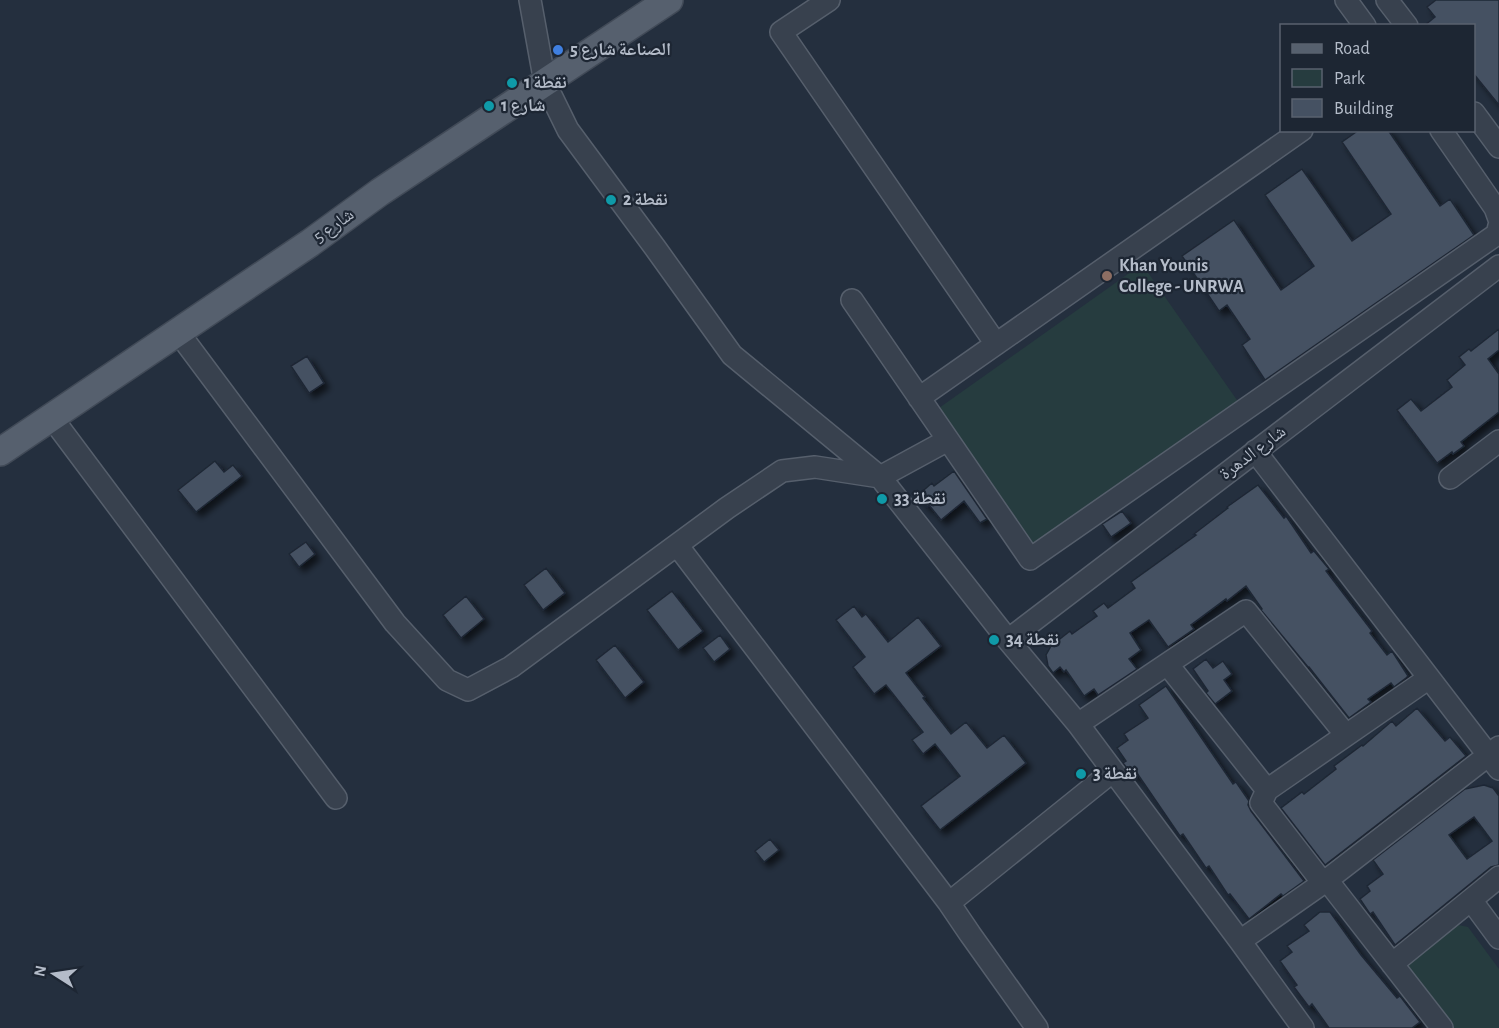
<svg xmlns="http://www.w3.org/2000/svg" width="1499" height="1028" viewBox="0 0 1499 1028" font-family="'Alegreya Sans','Noto Naskh Arabic',sans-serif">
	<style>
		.green { fill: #263c3f }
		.building { fill: #455162; stroke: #1f2835; stroke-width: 1.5; fill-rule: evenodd; filter: url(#shadow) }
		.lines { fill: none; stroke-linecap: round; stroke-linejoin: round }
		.minor-casing { stroke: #565f6c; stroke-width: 24 }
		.major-casing { stroke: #414a57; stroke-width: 30 }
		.minor { stroke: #38414e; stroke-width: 21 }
		.major { stroke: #56606e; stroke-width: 27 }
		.shop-dot { fill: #3f7fe0; stroke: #1d2633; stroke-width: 2 }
		.culture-dot { fill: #0f9aa8; stroke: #1d2633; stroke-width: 2 }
		.education-dot { fill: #8d6e63; stroke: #1d2633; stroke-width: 2 }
		.labels { text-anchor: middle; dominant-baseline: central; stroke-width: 4.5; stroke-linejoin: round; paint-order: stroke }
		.poi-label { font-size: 18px; font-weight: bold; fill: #b4bcc9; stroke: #1d2633; text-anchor: start }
		.street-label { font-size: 18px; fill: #b4bcc9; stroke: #1d2633 }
	</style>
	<defs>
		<filter id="shadow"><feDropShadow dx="5" dy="5" stdDeviation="3" flood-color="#0009"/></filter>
	</defs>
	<rect width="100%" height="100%" fill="#242f3e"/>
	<!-- green -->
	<path class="green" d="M1142,264l97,139 -204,143 -96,-138z
		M1453,924l15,3 31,42v59h-45l-49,-63z"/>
	<!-- building -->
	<path class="building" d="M1436,0h63v105l-26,-32v-47h-49l11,-9 -8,-10z
		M1359,130h29l52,76 10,-7 24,36 -209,145 -23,-35 8,-6 -23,-34 -8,6 -37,-55 52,-36 47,70 33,-24 -49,-71 37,-26 50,72 39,-27 -49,-72z
		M1499,329v21l-11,9 11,15v38l-38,30 3,4 -11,8 -1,-2 -15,11 -40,-53 14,-11 10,12 31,-24 -5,-7 18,-15 -6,-8 10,-8 2,2z
		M307,356l17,27 -15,10 -18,-27z
		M215,461l9,11 9,-7 9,11 -46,36 -18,-22z
		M954,471l33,48 -7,4 -16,-22 -23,19 -12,-15 -2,2 -9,-12 14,-12 2,3z
		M1258,485l26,33 2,-2 25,37 3,-2 15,18 -3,2 46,60 -2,2 17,22 5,-4 16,25 -2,2 -12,9 -3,-4 -23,16 3,3 -22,16 -40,-51h-1l-47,-57 1,-1 -16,-23 -19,15 -1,-2 -35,26 3,4 -26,18 -19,-27 -19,13 11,17 -12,9 8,10 -39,26 -4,-6 -10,7 -18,-26 -2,2 -4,-5 -7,6 -5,-7 -2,-11 5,-9 19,-15 2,3 25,-18 -4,-5 11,-8 4,5 27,-20 -4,-6 65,-47 -2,-1 34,-26 -1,-1z
		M1122,511l9,12 -20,14 -9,-13z
		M306,542l9,12 -16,13 -10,-13z
		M546,568l19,25 -22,17 -19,-25z
		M672,591l31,40 -25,19 -31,-40z
		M466,596l18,23 -23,19 -18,-23z
		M854,606l8,11 4,-3 22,28 30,-25 23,29 -35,27 19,24 -2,1 28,36 15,-12 21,26 17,-13 22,28 -86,67 -19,-24 39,-30 -25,-32 -12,10 -11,-14 11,-8 -37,-47 -12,9 -21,-27 12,-10 -29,-37z
		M720,635l10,14 -16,13 -11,-14z
		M615,645l29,37 -19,16 -29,-38z
		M1206,659l7,9 10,-7 9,13 -8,6 8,11 -17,13 -9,-11 2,-2 -15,-22z
		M1166,686l67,98 3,-2 13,19 -1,4 3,6 53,70 -21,15 -2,-2 -32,25 -19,-25 -2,1 -19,-29 -3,2 -23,-34 -3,2 -43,-63 -4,3 -10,-13 3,-2 -9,-13 11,-8 -4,-6 24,-16 -9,-13z
		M1417,708l28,33 5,-4 16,19 -141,109 -44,-57 21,-16 2,2 32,-25 -2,-3 28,-21 1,1 29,-25 4,5z
		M1484,785l9,3 6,8v69l-8,2 -96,78 -22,-33 -3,2 -10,-15 10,-8 -3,-5 16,-12 -10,-14 92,-71zM1474,817l18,24 -25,18 -18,-24z
		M770,839l9,11 -15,12 -9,-11z
		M1320,912h10l31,43 36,43 3,-2 20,26 -8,6h-83l-17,-24 -3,3 -15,-20 3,-2 -17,-24 12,-9 -5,-6 22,-15 -5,-6z"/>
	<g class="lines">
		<defs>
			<path id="minor" d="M530,0l15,83 23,47 88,119 76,106 148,122 128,163 70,84 162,217 63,87
				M829,0l-48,32 215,312
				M1346,0l19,26
				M1387,0l20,26
				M1474,113l25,34
				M1441,130l54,78 4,11
				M852,300l178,259 467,-325 2,-8
				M178,332l217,291 52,57 21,10 43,-23 216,-159 55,-37 33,-4 65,10 68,-37
				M919,398l383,-268
				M52,418l284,380
				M1255,451l244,318
				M1450,478l49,-37
				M677,545l272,358
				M1008,640l491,-374
				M1168,665l99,125 162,-112
				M1078,724l168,-113 100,124
				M1267,790l-6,13 62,80
				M1327,880l115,148
				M1471,900l28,38
				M1240,941l83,-58 176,-136
				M1392,964l107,-87
				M1037,1028l-67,-94 -21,-31 164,-132"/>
			<path id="major" d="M0,452l310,-209 70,-51 289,-192"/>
		</defs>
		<!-- minor casing -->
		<use href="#minor" class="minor-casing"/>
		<!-- major casing -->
		<use href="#major" class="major-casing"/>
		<!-- minor -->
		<use href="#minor" class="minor"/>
		<!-- major -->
		<use href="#major" class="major"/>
	</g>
	<!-- markers -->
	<circle class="shop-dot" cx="558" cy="50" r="6"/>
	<g class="culture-dot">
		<circle cx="512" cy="83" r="6"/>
		<circle cx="489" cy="106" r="6"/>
		<circle cx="611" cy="200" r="6"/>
		<circle cx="882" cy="499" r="6"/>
		<circle cx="994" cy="640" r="6"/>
		<circle cx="1081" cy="774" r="6"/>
	</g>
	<circle class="education-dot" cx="1107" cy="276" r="6"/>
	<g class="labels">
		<!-- poi labels -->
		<g class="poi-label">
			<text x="570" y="50">الصناعة شارع 5</text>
			<text x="524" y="83">نقطة 1</text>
			<text x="501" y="106">شارع 1</text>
			<text x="623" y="200">نقطة 2</text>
			<text x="1119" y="266">Khan Younis<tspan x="1119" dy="21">College - UNRWA</tspan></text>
			<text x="894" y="499">نقطة 33</text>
			<text x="1006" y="640">نقطة 34</text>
			<text x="1093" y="774">نقطة 3</text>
		</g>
		<!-- street labels -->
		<g class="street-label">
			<text transform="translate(334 226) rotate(-36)">شارع 5</text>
			<text transform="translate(1253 453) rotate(-37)">شارع الدهرة</text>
		</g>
	</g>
	<!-- legend -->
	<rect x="1280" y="24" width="195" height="108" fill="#1d2633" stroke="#59626f" stroke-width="1.5"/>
	<rect x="1292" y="44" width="30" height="9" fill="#56606e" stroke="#59626f" stroke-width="1.5"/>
	<text x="1334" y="54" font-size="18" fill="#b4bcc9">Road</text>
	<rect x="1292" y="69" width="30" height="18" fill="#263c3f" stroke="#59626f" stroke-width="1.5"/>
	<text x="1334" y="84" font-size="18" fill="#b4bcc9">Park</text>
	<rect x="1292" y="99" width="30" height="18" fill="#455162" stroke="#59626f" stroke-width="1.5"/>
	<text x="1334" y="114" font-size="18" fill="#b4bcc9">Building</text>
	<!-- north arrow -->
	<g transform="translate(54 974) rotate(282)" stroke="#1d2633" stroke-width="4.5" paint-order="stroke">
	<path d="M0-4.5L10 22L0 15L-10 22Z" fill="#b4bcc9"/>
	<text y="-9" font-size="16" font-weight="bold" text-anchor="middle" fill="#b4bcc9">N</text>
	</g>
</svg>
